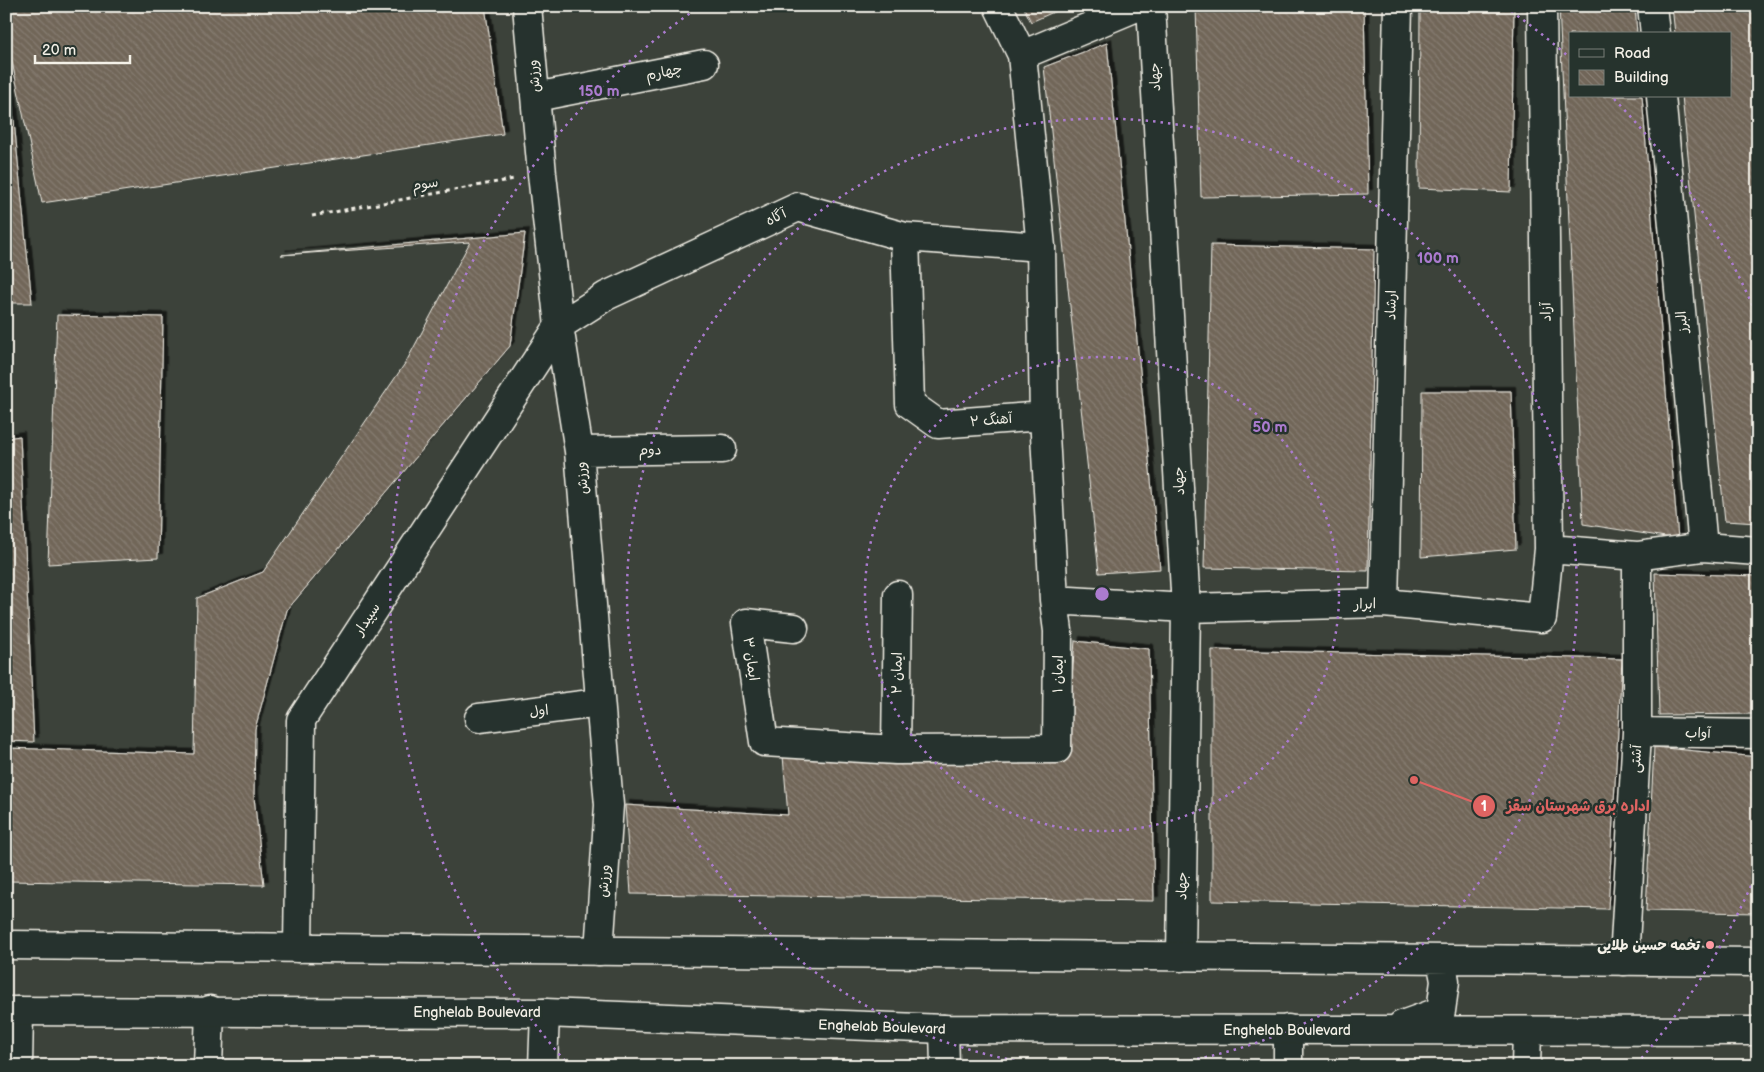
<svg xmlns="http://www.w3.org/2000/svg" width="1764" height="1072" viewBox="0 0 1764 1072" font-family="'Balsamiq Sans','Playpen Sans Arabic',sans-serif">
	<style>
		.building { fill: url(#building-back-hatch); stroke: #f4f1e8; filter: url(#shadow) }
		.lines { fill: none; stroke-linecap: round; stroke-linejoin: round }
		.minor-casing { stroke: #f4f1e8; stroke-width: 31 }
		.tertiary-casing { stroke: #f4f1e8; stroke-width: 31 }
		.secondary-casing { stroke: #f4f1e8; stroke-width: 31 }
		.path { stroke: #f4f1e8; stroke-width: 3; stroke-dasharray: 4 4; stroke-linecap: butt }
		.minor { stroke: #26332d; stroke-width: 28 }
		.tertiary { stroke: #26332d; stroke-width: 28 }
		.secondary { stroke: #26332d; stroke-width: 28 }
		.ring { fill: none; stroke: #ab7bcf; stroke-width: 2.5; stroke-dasharray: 2.5 5 }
		.poi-dot { fill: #ff9aa2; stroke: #26332d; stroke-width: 2 }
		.labels { text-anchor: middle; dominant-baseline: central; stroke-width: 5; stroke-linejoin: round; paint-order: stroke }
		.street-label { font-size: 14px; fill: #f4f1e8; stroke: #26332d }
		.poi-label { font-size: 14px; font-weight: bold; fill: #f4f1e8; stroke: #26332d; text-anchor: end }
		.centre { fill: #ab7bcf; stroke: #26332d; stroke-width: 2.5 }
		.ring-label { font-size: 15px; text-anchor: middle; font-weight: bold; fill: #ab7bcf; stroke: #26332d; stroke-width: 5; stroke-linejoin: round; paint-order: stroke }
		.leader { fill: none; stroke: #df6462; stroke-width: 2 }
		.callout-dot { fill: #df6462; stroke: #26332d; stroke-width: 2 }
		.mark-label { font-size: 15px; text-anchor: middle; font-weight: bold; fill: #fff }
		.callout-label { font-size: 15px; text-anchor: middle; font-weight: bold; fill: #df6462; stroke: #26332d; stroke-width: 5; stroke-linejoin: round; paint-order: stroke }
	</style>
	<defs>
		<pattern id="building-back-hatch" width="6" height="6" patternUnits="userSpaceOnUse" patternTransform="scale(1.25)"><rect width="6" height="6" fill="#716659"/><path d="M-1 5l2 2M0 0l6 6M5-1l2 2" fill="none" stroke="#867c71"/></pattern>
		<filter id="shadow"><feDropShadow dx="4.5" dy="-4.5" stdDeviation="0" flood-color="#0009"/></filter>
	</defs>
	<rect width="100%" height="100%" fill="#3c423a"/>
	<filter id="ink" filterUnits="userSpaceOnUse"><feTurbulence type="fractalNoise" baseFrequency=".02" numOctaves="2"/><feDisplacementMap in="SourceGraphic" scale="10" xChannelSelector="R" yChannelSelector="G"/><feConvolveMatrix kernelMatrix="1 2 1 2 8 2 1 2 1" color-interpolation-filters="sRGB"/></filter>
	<g filter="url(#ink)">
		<!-- building -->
		<path class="building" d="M6,6h479l18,128 -461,69 -36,-169z
			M1023,6h44l-36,16z
			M1196,6h168l4,188 -167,3z
			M1420,6h94l-3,186 -92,-4z
			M1559,6h76l2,28h-67v62h72l36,443 -95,-15z
			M1672,6h86v517l-33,-2 -43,-425h48v-62h-55z
			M6,40l26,263h-26z
			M1107,43l53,526 -61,4 -55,-506z
			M525,233l-15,113 -223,264 -32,119 -1,68 10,88 -258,-4v-133l188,6 3,-156 66,-26 143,-210 64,-120 -189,13z
			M1211,245l163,4 -6,322 -164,-3z
			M57,315l106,2 -5,241 -110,6z
			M1422,391h89l5,158 -95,8z
			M20,436l14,306 -28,-1v-303z
			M1655,573l103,3v138l-99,1z
			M1075,641l74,8 5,252 -523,-7 -6,-89 163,10 -5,-59 282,5z
			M1212,650l410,9 -14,250 -396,-8z
			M1654,747l104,10v156l-112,-2z"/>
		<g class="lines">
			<defs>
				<path id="minor" d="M527,6l15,168 17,152 20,125 30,354 -10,146
					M1151,6l35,602 -5,349
					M1652,6l3,28
					M1022,55l117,-49
					M1661,96l42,451
					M536,97l168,-33
					M905,237l5,167 28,20 106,-8
					M579,451l143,-2
					M1549,549l88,7 66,-9 55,4
					M1054,600l132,8 198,-5 158,15 7,-69 -7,-543
					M1384,603l14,-597
					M794,628l-48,-5 18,119 132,8 161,-1 1,-118 -4,-31 -10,-184 -3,-169 -19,-192 -24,-49
					M479,718l120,-15
					M1637,732l121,2
					M896,750l2,-155
					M298,948l3,-228 258,-394 47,-30 192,-89 107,30 136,10
					M1624,961l13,-229v-176
					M18,1066l1,-55
					M543,1066l2,-53
					M1288,1066v-37
					M1526,1066l1,-34"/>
				<path id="tertiary" d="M944,1029l1,37
					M208,1066l2,-56"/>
				<path id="secondary" d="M6,945l1752,17
					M6,1011l539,2 399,16 814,2
					M1402,1025l39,-14 4,-30 -4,-22"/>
			</defs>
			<!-- minor casing -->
			<use href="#minor" class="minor-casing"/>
			<!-- tertiary casing -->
			<use href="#tertiary" class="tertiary-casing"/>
			<!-- secondary casing -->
			<use href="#secondary" class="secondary-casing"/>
			<!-- path -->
			<path class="path" d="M312,216l202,-37"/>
			<!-- minor -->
			<use href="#minor" class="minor"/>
			<!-- tertiary -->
			<use href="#tertiary" class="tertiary"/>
			<!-- secondary -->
			<use href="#secondary" class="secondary"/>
		</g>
	</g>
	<!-- distance rings -->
	<g class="ring">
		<circle cx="1102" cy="594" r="237"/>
		<path d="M1044 1065A475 475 0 1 1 1160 1065"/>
		<path d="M1757 872A712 712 0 0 1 1639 1061M565 1061A712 712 0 0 1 699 7M1505 7A712 712 0 0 1 1569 57M1614 99A712 712 0 0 1 1757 316"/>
	</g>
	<!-- markers -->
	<circle class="poi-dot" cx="1710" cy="945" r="5"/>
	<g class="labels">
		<!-- street labels -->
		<g class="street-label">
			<text transform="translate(664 72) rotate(-11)">چهارم</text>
			<text transform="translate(534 76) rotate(-95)">ورزش</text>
			<text transform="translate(1155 77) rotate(-93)">جهاد</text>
			<text transform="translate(425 184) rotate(-10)">سوم</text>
			<text transform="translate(776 217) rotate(-26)">آگاه</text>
			<text transform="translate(1391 305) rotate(-89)">ارشاد</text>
			<text transform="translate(1546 312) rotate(-91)">آزاد</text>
			<text transform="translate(1682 322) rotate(-95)">البرز</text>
			<text transform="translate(991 420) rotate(-5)">آهنگ ۲</text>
			<text transform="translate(650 450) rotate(-1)">دوم</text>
			<text transform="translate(582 478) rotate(-95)">ورزش</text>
			<text transform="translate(1179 481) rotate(-93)">جهاد</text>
			<text transform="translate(1365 604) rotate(-1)">ابرار</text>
			<text transform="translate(367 619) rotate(-57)">سپیدار</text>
			<text transform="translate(751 659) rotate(82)">ایمان ۳</text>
			<text transform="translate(897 673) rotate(-89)">ایمان ۲</text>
			<text transform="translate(1058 674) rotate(-89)">ایمان ۱</text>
			<text transform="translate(539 711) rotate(-7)">اول</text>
			<text transform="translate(1698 733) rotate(1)">آواب</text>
			<text transform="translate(1636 759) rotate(-87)">آشتی</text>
			<text transform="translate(604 881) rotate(-86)">ورزش</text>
			<text transform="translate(1182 886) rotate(-89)">جهاد</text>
			<text x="477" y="1012">Enghelab Boulevard</text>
			<text transform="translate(882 1027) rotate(2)">Enghelab Boulevard</text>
			<text x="1287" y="1030">Enghelab Boulevard</text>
		</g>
		<!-- poi labels -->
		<g class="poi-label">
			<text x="1700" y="945">تخمه حسین طلایی</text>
		</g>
	</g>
	<circle cx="1102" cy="594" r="8" class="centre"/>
	<g class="ring-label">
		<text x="599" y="96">150 m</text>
		<text x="1438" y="263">100 m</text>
		<text x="1270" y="432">50 m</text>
	</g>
	<!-- callouts -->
	<path class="leader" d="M1414 780L1484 806"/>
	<g class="callout-dot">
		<circle cx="1414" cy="780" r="5"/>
		<circle cx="1484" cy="806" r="12"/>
	</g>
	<g class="mark-label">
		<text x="1484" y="811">1</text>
	</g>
	<g class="callout-label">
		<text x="1578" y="811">اداره برق شهرستان سقز</text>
	</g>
	<!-- margin -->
	<rect width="1764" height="1072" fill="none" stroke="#26332d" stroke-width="25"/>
	<rect x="12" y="12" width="1739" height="1047" fill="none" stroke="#f4f1e8" stroke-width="2" filter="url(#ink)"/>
	<!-- legend -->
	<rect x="1569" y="32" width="162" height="65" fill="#26332d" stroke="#787f78"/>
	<rect x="1579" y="49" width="25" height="8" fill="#26332d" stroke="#787f78"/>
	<text x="1614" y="58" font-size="15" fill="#f4f1e8">Road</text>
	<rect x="1579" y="70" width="25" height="15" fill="url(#building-back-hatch)" stroke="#787f78"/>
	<text x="1614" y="82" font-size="15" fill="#f4f1e8">Building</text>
	<!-- scale -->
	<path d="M35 55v8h95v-8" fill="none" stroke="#f4f1e8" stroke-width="2.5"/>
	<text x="42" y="55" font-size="15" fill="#f4f1e8" stroke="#26332d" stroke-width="4" paint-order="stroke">20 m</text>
</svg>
